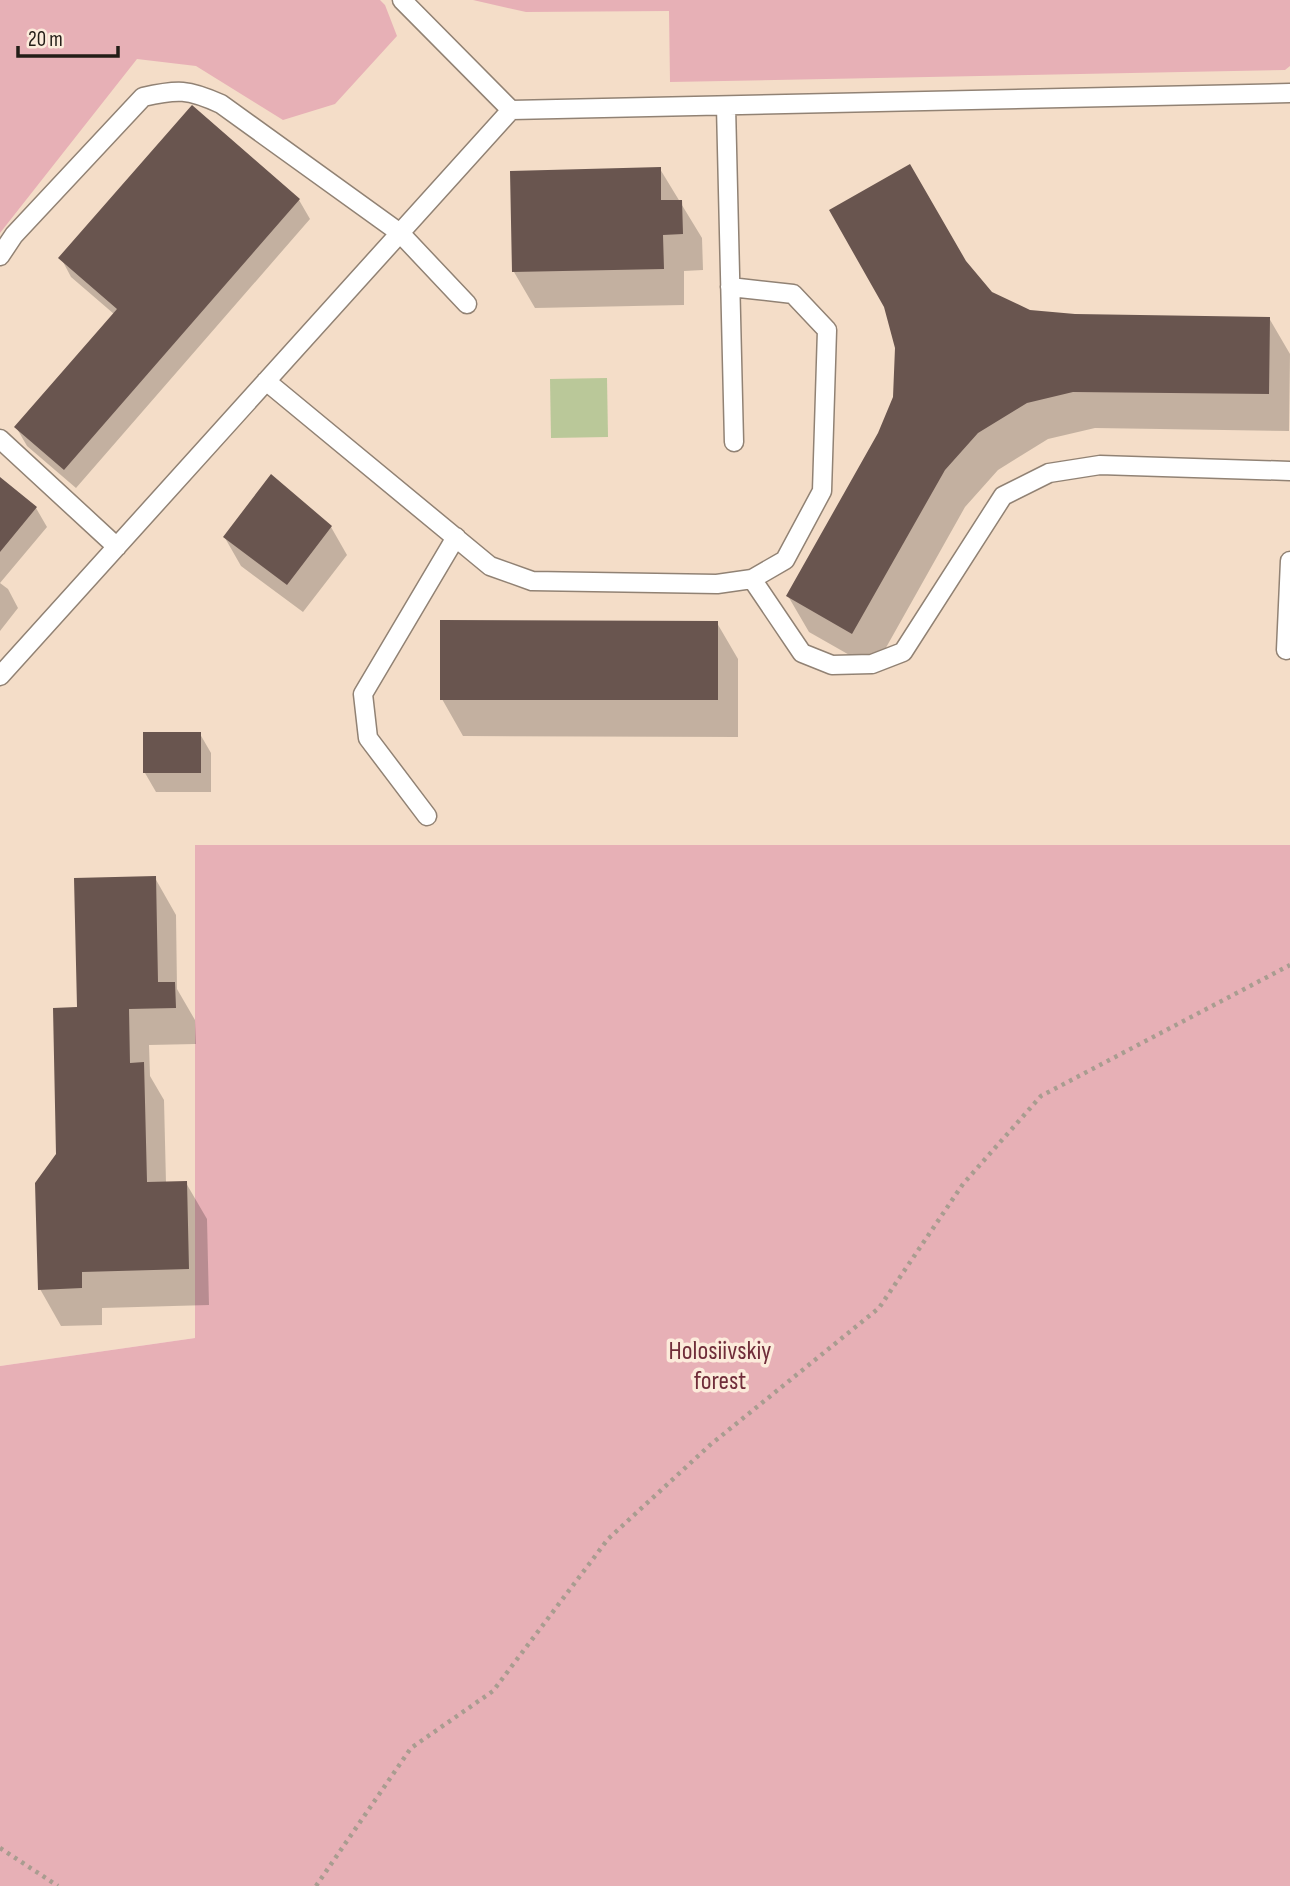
<svg xmlns="http://www.w3.org/2000/svg" width="1290" height="1886" viewBox="0 0 1290 1886" font-family="'Sofia Sans Condensed',sans-serif">
	<style>
		.built { fill: #f4ddc8 }
		.forest { fill: #e7b0b6 }
		.water { fill: #bac899 }
		.shadow { fill: #0003 }
		.building { fill: #69554f }
		.lines { fill: none; stroke-linecap: round; stroke-linejoin: round }
		.lane-casing { stroke: #918274; stroke-width: 21 }
		.path { stroke: #a99c90; stroke-width: 4.5; stroke-dasharray: 3.5 5; stroke-linecap: butt }
		.lane { stroke: #fff; stroke-width: 18 }
		.labels { text-anchor: middle; dominant-baseline: central; stroke-width: 7; stroke-linejoin: round; paint-order: stroke }
		.park-label { font-size: 26px; fill: #702d3a; stroke: #fcebdb }
	</style>
	<rect width="100%" height="100%" fill="#fcebdb"/>
	<!-- built -->
	<path class="built" d="M0,0h1290v845h-1095v493l-195,28z"/>
	<!-- forest -->
	<path class="forest" d="M0,0h380l5,5 12,31 -62,68 -52,16 -87,-54 -59,-7 -137,174z
		M473,0h817v66l-5,4 -615,12 -1,-71 -143,1z
		M195,845h1095v1041h-1290v-520l195,-28z"/>
	<!-- water -->
	<path class="water" d="M607,378l1,59 -57,1 -1,-59z"/>
	<!-- shadow -->
	<path class="shadow" d="M660,169l42,69 1,32 -19,1v34l-149,3 -21,-36z
		M299,200l11,19 -234,269 -49,-42 -11,-19 98,-113 -43,-37 -10,-19z
		M965,262l25,31 40,19 44,4 195,2 21,36 -1,77 -194,-3 -47,11 -50,31 -33,37 -91,162 -65,-37 -21,-36 92,-162z
		M0,479l36,29 11,19 -47,56 8,6 10,19 -18,23z
		M331,527l16,28 -44,57 -62,-46 -16,-28z
		M717,623l21,36v78l-275,-1 -21,-37z
		M200,734l11,19v39h-55l-11,-19z
		M155,878l21,37 1,74 18,31 1,24 -47,1 1,31 14,24 2,83h20l21,36 2,86 -107,3v17l-41,1 -21,-37 39,-280z"/>
	<!-- building -->
	<path class="building" d="M192,105l108,94 -236,271 -50,-43 103,-118 -59,-51z
		M910,164l56,97 26,31 38,18 45,4 195,3 -1,77 -196,-2 -46,11 -49,30 -33,37 -93,164 -66,-38 92,-163 15,-36 2,-49 -11,-41 -55,-97z
		M661,167v33h21l1,34 -20,1 1,34 -152,3 -2,-101z
		M271,474l61,52 -45,59 -64,-48z
		M0,477l37,30 -37,45z
		M440,620l278,1v79h-278z
		M143,732h58v41h-58z
		M156,876l2,106h17l1,26 -47,1 1,54 14,-1 3,120 40,-1 2,88 -107,3v16l-44,2 -3,-107 21,-29 -3,-146 24,-1 -3,-129z"/>
	<g class="lines">
		<defs>
			<path id="lane" d="M402,0l109,110 779,-17
				M726,106l8,336
				M0,256l14,-21 129,-138c35,-8 45,-8 78,7l179,129 67,71
				M266,381l224,185 42,15 185,3 35,-5 33,-19 37,-69 5,-161 -34,-36 -63,-7
				M0,439l117,108
				M752,579l50,74 30,12 40,-1 31,-12 100,-156 46,-23 51,-8 190,6
				M1286,650l4,-89
				M0,676l511,-566
				M427,816l-59,-78 -5,-44 93,-157"/>
		</defs>
		<!-- lane casing -->
		<use href="#lane" class="lane-casing"/>
		<!-- path -->
		<path class="path" d="M0,1848l58,38
			M316,1886l95,-138 82,-57 115,-152 102,-94 169,-137 84,-124 78,-88 249,-131"/>
		<!-- lane -->
		<use href="#lane" class="lane"/>
	</g>
	<g class="labels">
		<!-- park labels -->
		<g class="park-label">
			<text x="720" y="1351">Holosiivskiy<tspan x="720" dy="30">forest</tspan></text>
		</g>
	</g>
	<!-- scale -->
	<path d="M18 46v10h100v-10" fill="none" stroke="#231d17" stroke-width="3.5"/>
	<text x="28" y="46" font-size="21" fill="#231d17" stroke="#fcebdb" stroke-width="5" paint-order="stroke">20 m</text>
</svg>
